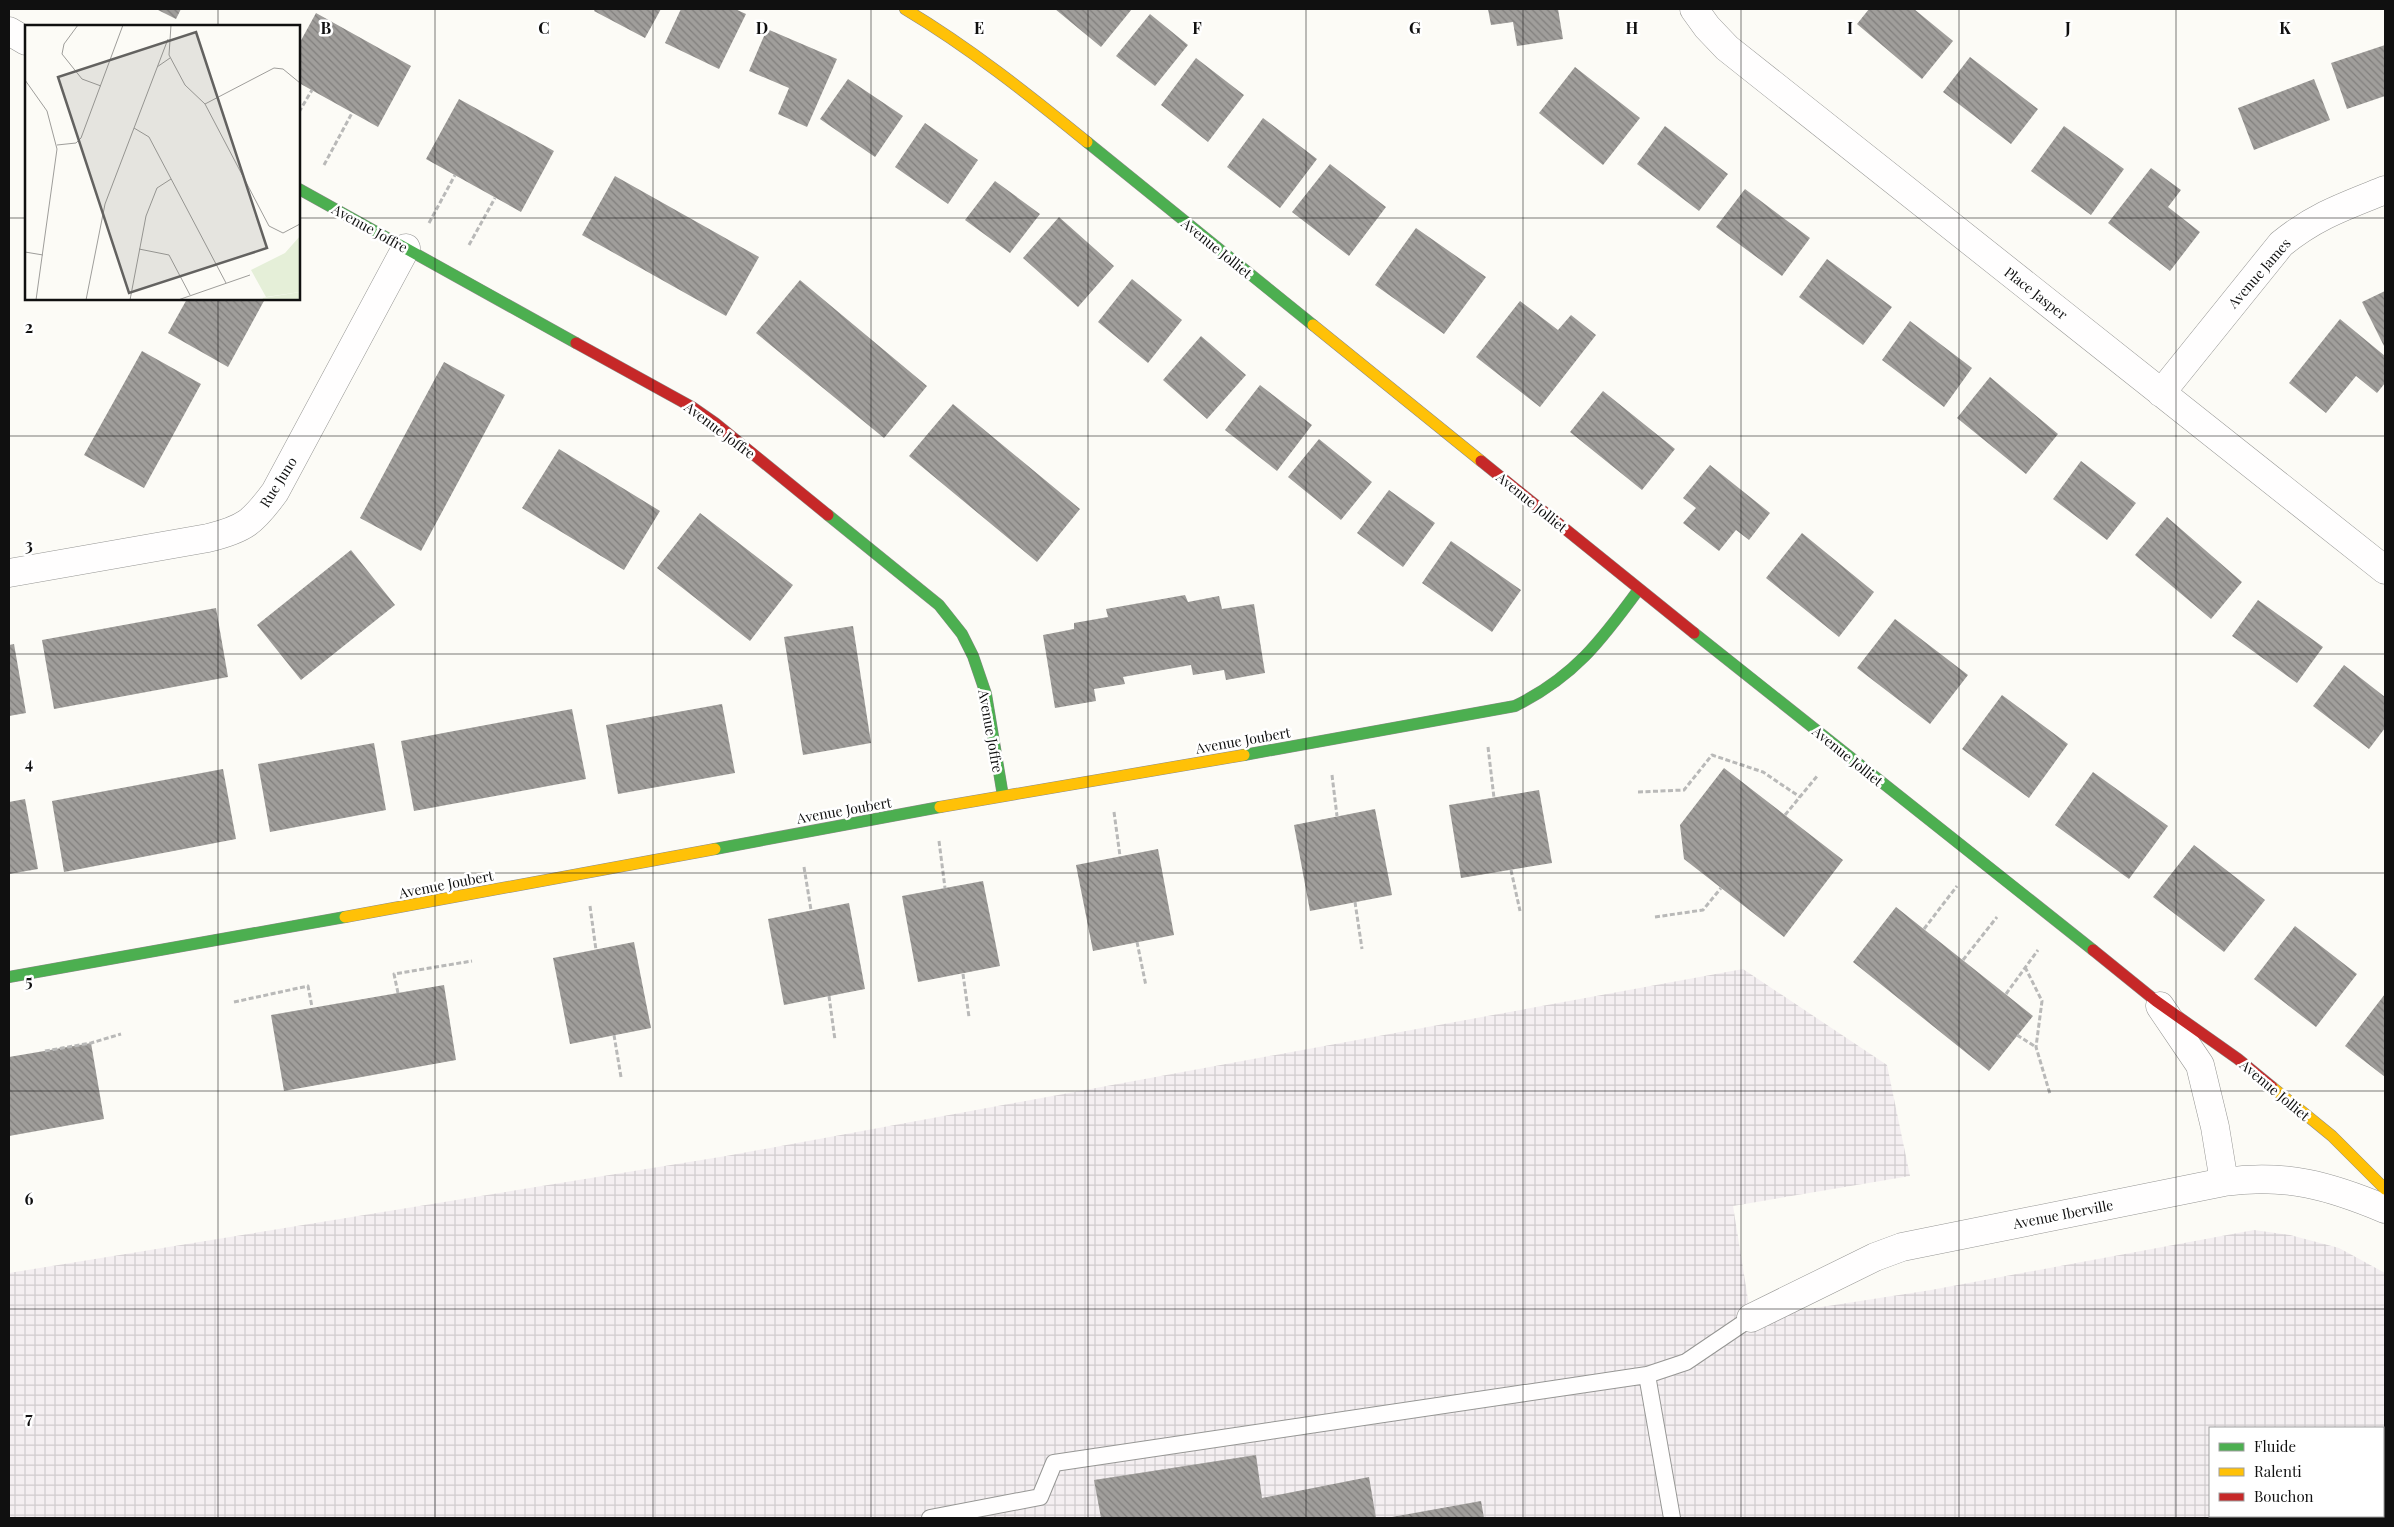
<svg xmlns="http://www.w3.org/2000/svg" width="2394" height="1527" viewBox="0 0 2394 1527" font-family="'Playfair Display',serif">
	<style>
		.industrial { fill: url(#industrial-grid); fill-rule: evenodd }
		.building { fill: url(#building-back-hatch) }
		.lines { fill: none; stroke-linecap: round; stroke-linejoin: round }
		.lane-casing { stroke: #969694; stroke-width: 18 }
		.street-casing { stroke: #969694; stroke-width: 29 }
		.fast-casing { stroke: #8d8c8a; stroke-width: 12 }
		.slow-casing { stroke: #8d8c8a; stroke-width: 12 }
		.jam-casing { stroke: #8d8c8a; stroke-width: 12 }
		.path { stroke: #b9b9b8; stroke-width: 3; stroke-dasharray: 5 2.5; stroke-linecap: butt }
		.lane { stroke: #fffefe; stroke-width: 16 }
		.street { stroke: #fffefe; stroke-width: 28 }
		.fast { stroke: #4caf50; stroke-width: 11 }
		.slow { stroke: #ffc107; stroke-width: 11 }
		.jam { stroke: #c62828; stroke-width: 11 }
		.grid { fill: none; stroke: #101010; stroke-width: 1; stroke-opacity: 0.55 }
		.labels { text-anchor: middle; dominant-baseline: central; stroke-width: 5; stroke-linejoin: round; paint-order: stroke }
		.street-label { font-size: 14px; fill: #101010; stroke: #fff }
		.inset-road { fill: none; stroke: #9e9d9a; stroke-width: 1 }
		.view { fill: #636260; fill-opacity: 0.15; stroke: #636260; stroke-width: 2.5 }
		.inset-edge { fill: none; stroke: #101010; stroke-width: 2.5 }
		.grid-label { font-size: 16px; text-anchor: middle; font-weight: bold; fill: #101010; stroke: #fff; stroke-width: 5; stroke-linejoin: round; paint-order: stroke }
	</style>
	<defs>
		<pattern id="industrial-grid" width="8" height="8" patternUnits="userSpaceOnUse" patternTransform="scale(1.25)"><rect width="8" height="8" fill="#f4eff1"/><path d="M0 4h8M4 0v8" fill="none" stroke="#d0ccce"/></pattern>
		<pattern id="building-back-hatch" width="6" height="6" patternUnits="userSpaceOnUse" patternTransform="scale(1.25)"><rect width="6" height="6" fill="#a09e9b"/><path d="M-1 5l2 2M0 0l6 6M5-1l2 2" fill="none" stroke="#817f7d"/></pattern>
	</defs>
	<rect width="100%" height="100%" fill="#fcfbf6"/>
	<!-- industrial -->
	<path class="industrial" d="M1743,969l144,96 23,111 -177,30 18,112 180,-28 323,-60 36,5 49,13 46,25v245h-2376v-245l717,-117zM2210,1428h173v88h-173z"/>
	<!-- building -->
	<path class="building" d="M156,9h25l-5,10z
		M595,9h66l-16,29 -51,-27z
		M681,9h54l11,5 -27,55 -54,-26z
		M1055,9h77l-31,38z
		M1488,9h70l5,30 -46,7 -4,-24 -22,3z
		M1869,9h45l39,32 -31,38 -65,-55z
		M316,13l95,53 -33,61 -79,-44v-39z
		M1150,14l38,31 -33,41 -39,-30z
		M767,29l70,30 -30,68 -29,-13 11,-26 -40,-17z
		M2385,45v51l-38,13 -16,-46z
		M1970,57l68,52 -27,35 -68,-52z
		M1196,58l48,37 -36,47 -47,-37z
		M1575,67l65,51 -37,47 -64,-52z
		M848,79l55,37 -28,41 -55,-38z
		M2314,79l16,41 -76,30 -16,-42z
		M459,99l95,52 -33,61 -95,-53z
		M1263,118l54,41 -37,49 -53,-41z
		M925,123l53,37 -30,44 -53,-37z
		M1665,126l63,48 -29,37 -62,-47z
		M2064,126l60,43 -33,46 -60,-44z
		M1330,164l56,43 -37,49 -57,-44z
		M2151,168l30,22 -13,17 32,25 -30,39 -62,-48z
		M615,176l144,81 -33,59 -144,-81z
		M995,181l45,33 -30,39 -45,-33z
		M1745,189l65,49 -28,38 -66,-49z
		M1059,217l55,49 -36,41 -55,-49z
		M1416,228l70,49 -42,57 -69,-49z
		M1827,259l65,48 -29,38 -64,-48z
		M1132,279l50,41 -34,43 -50,-41z
		M800,280l127,106 -43,52 -128,-105z
		M2385,291v57l-23,-46z
		M187,299h78l-37,68 -60,-34z
		M1520,301l38,29 13,-15 25,20 -56,72 -64,-50z
		M2340,319l45,37v27l-8,10 -21,-17 -30,37 -37,-30z
		M1910,321l62,47 -28,39 -62,-47z
		M1201,336l45,39 -39,44 -44,-39z
		M142,351l59,33 -57,104 -60,-33z
		M444,362l61,33 -84,156 -61,-33z
		M1990,377l68,57 -32,40 -69,-56z
		M1260,385l52,40 -35,46 -52,-41z
		M1603,391l72,58 -33,41 -72,-58z
		M953,404l127,105 -43,53 -128,-106z
		M1319,439l53,43 -31,38 -53,-43z
		M559,449l101,62 -36,59 -102,-62z
		M2081,461l55,42 -29,37 -54,-41z
		M1710,465l60,48 -21,27 -13,-10 -17,21 -36,-28 13,-15 -13,-10z
		M1389,490l46,33 -32,44 -46,-34z
		M700,513l93,72 -43,56 -93,-73z
		M2167,517l75,65 -31,37 -76,-64z
		M1802,533l72,59 -35,45 -73,-59z
		M1451,541l70,49 -29,42 -70,-49z
		M351,550l44,55 -94,75 -44,-55z
		M1185,595l3,7 31,-6 3,13 32,-5 11,69 -39,7 -2,-10 -31,5 -2,-10 -68,12 2,7 -31,5 2,12 -41,7 -12,-73 31,-6v-6l34,-6 -2,-8z
		M2258,600l65,47 -26,36 -65,-47z
		M216,608l12,69 -174,32 -12,-69z
		M1895,619l73,56 -38,49 -73,-56z
		M853,626l18,117 -68,12 -19,-118z
		M14,644l12,69 -17,3v-71z
		M2344,665l41,32v31l-16,21 -56,-43z
		M2002,695l66,49 -39,54 -67,-49z
		M722,704l13,69 -117,21 -12,-69z
		M572,709l14,70 -172,32 -13,-70z
		M374,743l12,67 -116,22 -12,-68z
		M1724,768l119,92 -59,77 -100,-78 -4,-34z
		M223,769l13,70 -172,33 -12,-71z
		M2093,772l75,54 -39,53 -74,-54z
		M1539,790l13,73 -91,15 -12,-73z
		M25,799l13,70 -29,5v-72z
		M1375,809l17,86 -82,16 -16,-86z
		M2194,845l71,55 -41,52 -71,-55z
		M1158,849l16,86 -81,16 -17,-86z
		M983,881l17,85 -82,16 -16,-86z
		M849,903l16,86 -81,16 -16,-86z
		M1896,907l137,109 -44,55 -136,-109z
		M2295,926l62,48 -41,53 -62,-48z
		M634,942l17,86 -81,16 -17,-86z
		M444,985l12,75 -172,31 -13,-76z
		M2385,994v83l-40,-31z
		M91,1043l13,76 -95,17v-79z
		M1256,1455l6,43 107,-21 7,41h-275l-7,-38z
		M1481,1501l3,17h-92v-1z"/>
	<g class="lines">
		<defs>
			<path id="lane" d="M1647,1375l25,143
				M930,1518l110,-21 14,-34 593,-88 39,-13 65,-44"/>
			<path id="street" d="M1694,9l13,18 20,21 658,522
				M9,31l17,10
				M2161,393l120,-149c34,-28 64,-38 104,-54
				M9,573l199,-35c37,-9 45,-16 67,-46l131,-244
				M2160,1006l40,59 15,62 9,55
				M1751,1318l124,-61 27,-10 322,-65c61,-9 106,4 161,27"/>
			<path id="fast" d="M1087,142l226,183
				M299,189l277,154
				M828,515l111,90 23,29 11,22 13,38 17,102
				M1694,633l399,317
				M1244,755l271,-49c59,-29 86,-65 124,-117
				M715,849l225,-42
				M9,977l336,-60"/>
			<path id="slow" d="M905,9c65,39 123,85 182,133
				M1313,325l168,136
				M940,807l304,-52
				M345,917l370,-68
				M2272,1087l60,49 53,53"/>
			<path id="jam" d="M576,343l116,64 23,16 113,92
				M1481,461l213,172
				M2093,950l63,51 82,58 34,28"/>
		</defs>
		<!-- lane casing -->
		<use href="#lane" class="lane-casing"/>
		<!-- street casing -->
		<use href="#street" class="street-casing"/>
		<!-- fast casing -->
		<use href="#fast" class="fast-casing"/>
		<!-- slow casing -->
		<use href="#slow" class="slow-casing"/>
		<!-- jam casing -->
		<use href="#jam" class="jam-casing"/>
		<!-- path -->
		<path class="path" d="M299,112l13,-22
			M324,165l28,-52
			M429,223l26,-48
			M469,245l26,-47
			M1488,747l6,51
			M1332,775l5,41
			M1638,792l46,-2 28,-35 51,17 37,25
			M1114,812l6,44
			M1785,815l33,-40
			M939,841l6,47
			M804,867l7,43
			M1511,870l9,41
			M1355,902l7,47
			M590,906l6,44
			M1655,917l48,-7 18,-22
			M1924,929l33,-43
			M1137,942l9,44
			M1963,960l34,-43
			M2025,967l17,34 -6,46 14,47
			M963,974l6,43
			M398,993l-4,-19 78,-13
			M2006,994l32,-44
			M829,996l6,44
			M234,1002l74,-16 4,21
			M614,1035l7,42
			M2017,1035l19,12
			M45,1051l46,-8 30,-9"/>
		<!-- lane -->
		<use href="#lane" class="lane"/>
		<!-- street -->
		<use href="#street" class="street"/>
		<!-- fast -->
		<use href="#fast" class="fast"/>
		<!-- slow -->
		<use href="#slow" class="slow"/>
		<!-- jam -->
		<use href="#jam" class="jam"/>
	</g>
	<!-- grid -->
	<path class="grid" d="M218,9v17M435,9v1509M653,9v1509M871,9v1509M1088,9v1509M1306,9v1509M1523,9v1509M1741,9v1509M1959,9v1509M2176,9v1509M9,218h17M299,218h2086M218,299v1219M9,436h2376M9,654h2376M9,873h2376M9,1091h2376M9,1309h2376"/>
	<g class="labels">
		<!-- street labels -->
		<g class="street-label">
			<text transform="translate(370 228) rotate(29)">Avenue Joffre</text>
			<text transform="translate(1217 248) rotate(39)">Avenue Jolliet</text>
			<text transform="translate(2259 273) rotate(-49)">Avenue James</text>
			<text transform="translate(2036 293) rotate(38)">Place Jasper</text>
			<text transform="translate(720 430) rotate(37)">Avenue Joffre</text>
			<text transform="translate(278 482) rotate(-58)">Rue Juno</text>
			<text transform="translate(1532 502) rotate(39)">Avenue Jolliet</text>
			<text transform="translate(991 731) rotate(80)">Avenue Joffre</text>
			<text transform="translate(1243 740) rotate(-10)">Avenue Joubert</text>
			<text transform="translate(1848 756) rotate(39)">Avenue Jolliet</text>
			<text transform="translate(844 810) rotate(-10)">Avenue Joubert</text>
			<text transform="translate(446 884) rotate(-11)">Avenue Joubert</text>
			<text transform="translate(2275 1090) rotate(40)">Avenue Jolliet</text>
			<text transform="translate(2063 1214) rotate(-11)">Avenue Iberville</text>
		</g>
	</g>
	<!-- overview -->
	<g transform="translate(25 25)">
		<rect width="275" height="275" fill="#fcfbf6"/>
		<path d="M275,211v56l-34,5 -15,-27 34,-17z" fill="#e5efd8"/>
		<path d="M275,267v8h-38l1,-2z" fill="#e5efd8"/>
		<path class="inset-road" d="M53,0l-14,19 -2,10 20,25 19,7M146,0l-2,30 16,30 20,19 64,122 14,7 17,-9M132,42l13,-9M0,55l22,31 10,38 -21,151M180,79l69,-36 9,1 17,14M109,103l15,9 77,146M32,120l19,-2 5,-5 42,-113M114,224l30,6 21,40M0,227l18,3M61,275l19,-96 63,-165M105,275l16,-84 11,-28 14,-9M153,275l72,-25"/>
		<path class="view" d="M171,7l71,216 -138,45 -71,-216z"/>
		<rect width="275" height="275" class="inset-edge"/>
	</g>
	<g class="grid-label">
		<text x="326" y="34">B</text>
		<text x="544" y="34">C</text>
		<text x="762" y="34">D</text>
		<text x="979" y="34">E</text>
		<text x="1197" y="34">F</text>
		<text x="1415" y="34">G</text>
		<text x="1632" y="34">H</text>
		<text x="1850" y="34">I</text>
		<text x="2068" y="34">J</text>
		<text x="2285" y="34">K</text>
		<text x="29" y="333">2</text>
		<text x="29" y="551">3</text>
		<text x="29" y="769">4</text>
		<text x="29" y="987">5</text>
		<text x="29" y="1205">6</text>
		<text x="29" y="1424">7</text>
	</g>
	<!-- border -->
	<rect width="2394" height="1527" fill="none" stroke="#101010" stroke-width="20"/>
	<!-- legend -->
	<rect x="2209" y="1427" width="175" height="90" fill="#ffffff" stroke="#9f9f9f"/>
	<rect x="2219" y="1443" width="25" height="8" fill="#4caf50" stroke="#9f9f9f"/>
	<text x="2254" y="1452" font-size="15" fill="#101010">Fluide</text>
	<rect x="2219" y="1468" width="25" height="8" fill="#ffc107" stroke="#9f9f9f"/>
	<text x="2254" y="1477" font-size="15" fill="#101010">Ralenti</text>
	<rect x="2219" y="1493" width="25" height="8" fill="#c62828" stroke="#9f9f9f"/>
	<text x="2254" y="1502" font-size="15" fill="#101010">Bouchon</text>
</svg>
